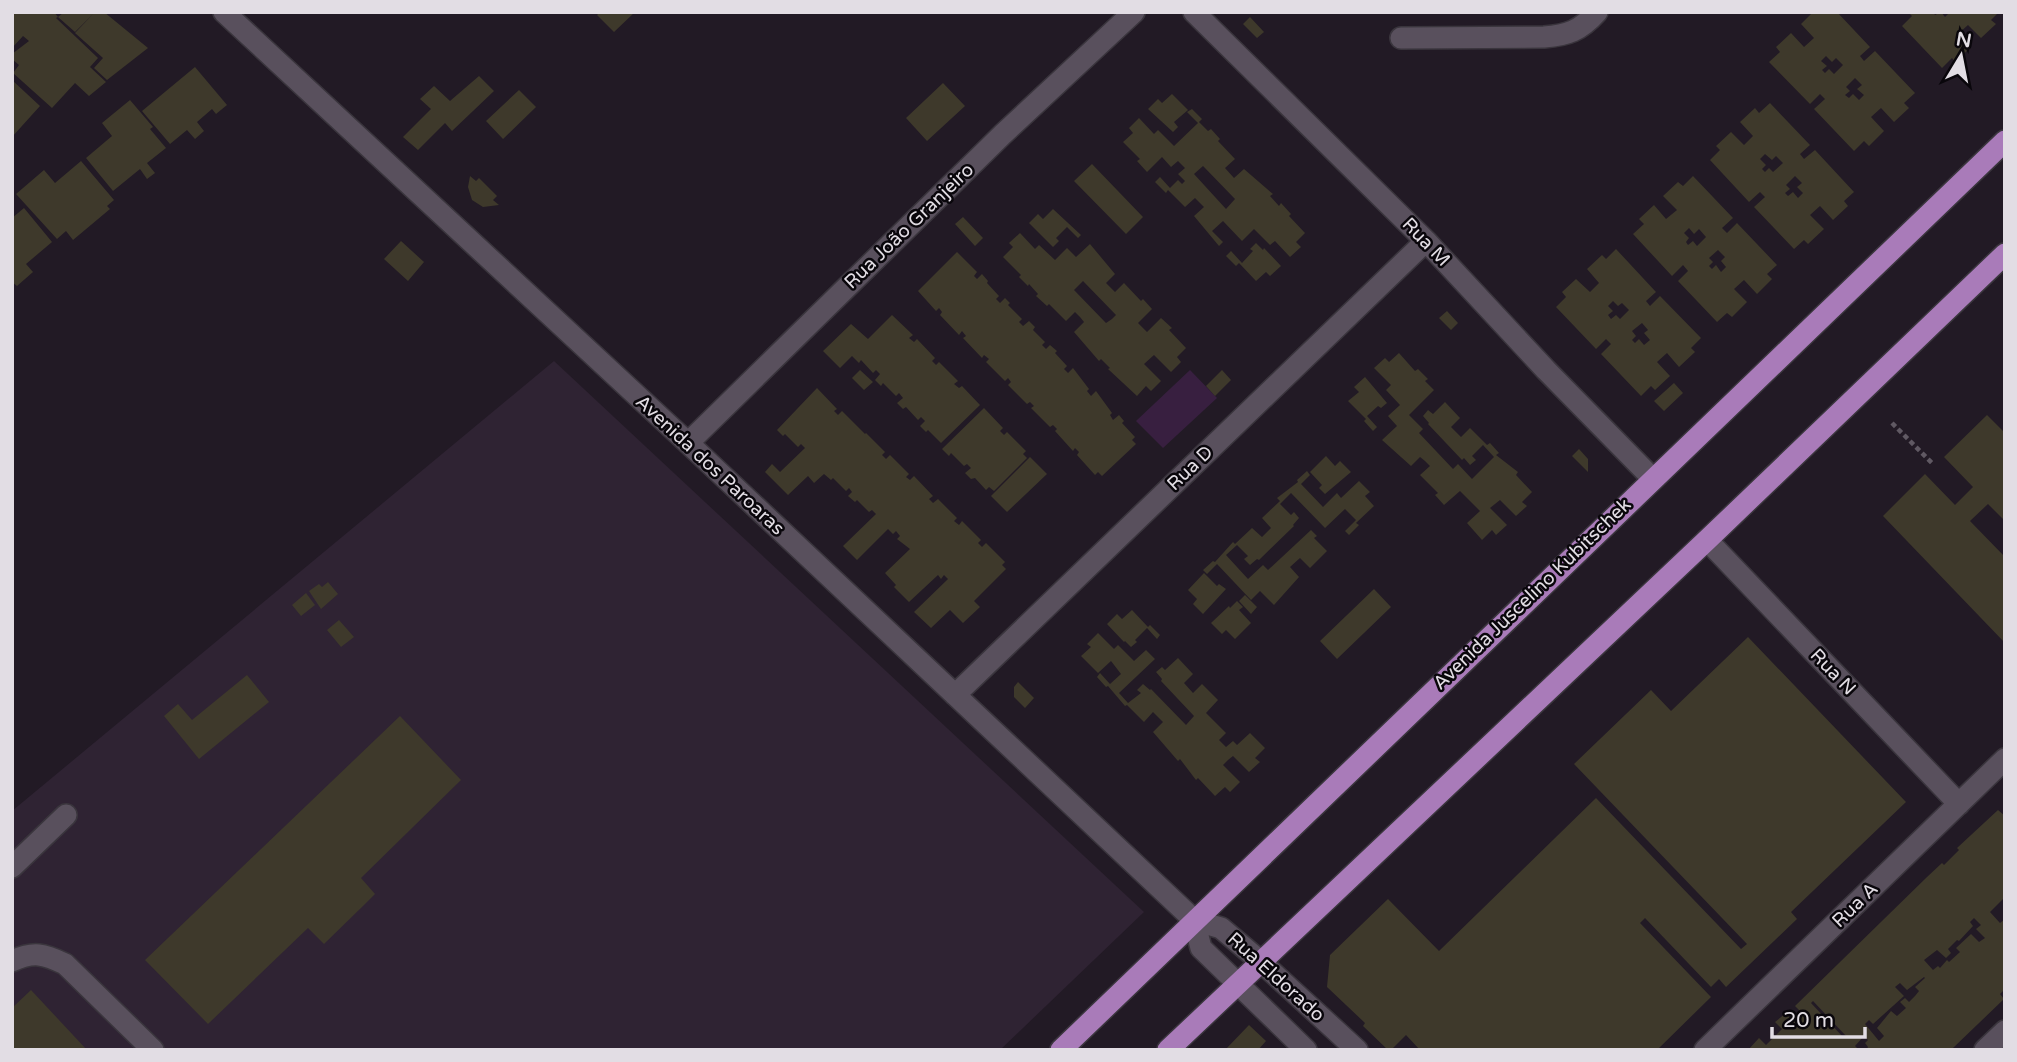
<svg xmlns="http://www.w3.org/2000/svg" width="2017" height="1062" viewBox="0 0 2017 1062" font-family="'Varela Round',sans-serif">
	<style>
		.built { fill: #2f2333 }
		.green { fill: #381f40 }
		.building { fill: #3e392b; fill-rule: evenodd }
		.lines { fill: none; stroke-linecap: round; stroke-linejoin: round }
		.minor-casing { stroke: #3a353d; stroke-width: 24 }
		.major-casing { stroke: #3a353d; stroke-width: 24 }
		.path { stroke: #605963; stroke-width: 4.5; stroke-dasharray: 5 3.5; stroke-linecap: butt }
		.minor { stroke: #59505d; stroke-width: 21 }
		.major { stroke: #a97bb9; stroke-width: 21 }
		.labels { text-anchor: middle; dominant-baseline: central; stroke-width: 5; stroke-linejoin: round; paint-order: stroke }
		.street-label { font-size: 19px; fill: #e2dde4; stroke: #09060b }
	</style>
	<rect width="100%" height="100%" fill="#221a25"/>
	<!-- built -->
	<path class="built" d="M554,361l590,551 -144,138h-988v-239z"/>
	<!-- green -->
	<path class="green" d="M1190,370l27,28 -54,50 -27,-27z"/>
	<!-- building -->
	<path class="building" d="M12,12h42l4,5 6,-5h40l44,36 -41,32 -13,-12 9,-10 -28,-25 18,-19 -18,18 -17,-15 -2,1 42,40 -8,9 16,15 -17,14 -14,-13 -23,25 -39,-35 6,-8 -7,-6v-5l17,-13 -6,-5 -11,12z
		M600,12h35l-21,20 -17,-17z
		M1813,12h24l33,35 -10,9 4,5 11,-10 40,42 -11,10 5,5 -15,14 -13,-14 -10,9 13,14 -15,15 -5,-5 -10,10 -40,-42 11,-10 -5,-5 -10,10 -41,-42 11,-10 -4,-5 15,-14 13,14 10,-9 -13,-14zM1826,56l6,6 4,-4 7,7 -9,9 -5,-5 -4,4 -3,-3 5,-4 -6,-5zM1855,78l7,7 -5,4 7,6 -5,5 -6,-6 -4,4 -4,-3 5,-4 -4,-4z
		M1908,12h25l2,3 6,-3 4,5 5,-5h49l-8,8 5,4 -15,14 -13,-13 -10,9 12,14 -15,14 -3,-4 -10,10 -40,-42 10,-10z
		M1250,17l14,15 -7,6 -14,-14z
		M195,67l32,38 -11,9 -4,-5 -15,13 7,9 -9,8 -8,-9 -17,14 -28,-33z
		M479,76l15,15 -42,40 -7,-8 -27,27 -15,-13 28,-28 -11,-10 14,-13 16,15z
		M12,80l28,26 -28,31z
		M943,83l22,23 -38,35 -21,-23z
		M519,90l17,17 -33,32 -17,-18z
		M1172,94l16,16 -14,12 4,5 -5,5 -25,-23 10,-10 4,4z
		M130,100l23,27 -3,2 16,19 -19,15 8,10 -8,6 -7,-10 -27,22 -27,-33 26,-22 -10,-13z
		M1770,103l40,42 -10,9 4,5 11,-9 39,42 -10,9 4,5 -15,14 -13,-14 -10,9 14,14 -16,15 -4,-4 -10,9 -40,-42 11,-10 -5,-5 -11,10 -39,-42 10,-10 -4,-4 15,-14 13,13 9,-9 -13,-14 15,-14 4,5zM1765,154l7,6 4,-4 7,7 -10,9 -4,-4 -4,4 -3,-3 4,-4 -6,-6zM1795,176l7,7 -5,4 6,6 -5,5 -5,-6 -5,4 -3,-3 5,-4 -4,-4z
		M1192,109l10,10 -4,4 1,-1 9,9 3,-2 9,10 -2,2 17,18 -10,9 9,10 10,-9 29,25 -3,2 9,10 2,-3 10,11 -2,2 16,17 -9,9 5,5 -11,10 -15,-16 -5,4 -16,-16 -12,12 -19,-20 -11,10 11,11 -4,4 -25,-30 10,-9 -9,-9 -10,9 -17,-17 -2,3 -11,-11 5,-5 10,11 8,-8 4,4 3,-3 -7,-7 7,-6 -7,-7 -7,6 -9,-10 -15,15 -10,-11 3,-2 -17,-17 10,-9 -4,-5 10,-10 15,16 4,-4 16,16 24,-23 -11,-11zM1203,166l32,33 -9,10 -32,-35z
		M81,161l33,39 -7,6 3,3 -37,31 -7,-9 -9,8 -41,-45 28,-24 11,13z
		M1092,164l51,53 -17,17 -52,-53z
		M470,176l6,5 3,-3 18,18 -4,4 6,5 -16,2 -11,-7 -4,-13z
		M1693,176l40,42 -11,10 5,5 10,-10 40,42 -10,9 5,5 -15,15 -13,-14 -10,9 13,13 -15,15 -5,-4 -10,9 -39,-41 10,-10 -5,-6 -11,11 -39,-42 11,-10 -5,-5 15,-14 12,14 11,-9 -14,-14 15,-14 5,4zM1689,228l5,6 5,-5 7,8 -9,9 -4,-5 -5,4 -2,-3 3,-4 -5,-5zM1718,250l7,7 -4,4 5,6 -5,5 -5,-7 -4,4 -3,-3 4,-4 -4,-4z
		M24,208l28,34 -26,22 7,8 -16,14 -5,-4v-64z
		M1053,209l28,26 -3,3 -11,-11 -11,11 3,3 -6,6 -24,-24 9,-9 5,5z
		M963,217l20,21 -8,8 -20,-22z
		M1020,233l15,16 4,-4 16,15 12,-12 9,9 14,-13 25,30 -9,9 9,9 9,-9 17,18 2,-2 9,10 -14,14 9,9 14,-14 11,10 -3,2 17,18 -9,9 4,5 -10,10 -17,-17 -10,9 17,17 -10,10 -5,-5 -9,10 -29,-27 2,-1 -9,-9 -2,2 -25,-29 10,-10 -4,-5 -5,-5 -9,9 -17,-17 -2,2 -11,-10 2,-2 -9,-10 -1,2 -9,-9 2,-2 -18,-18 10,-10 -4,-4zM1083,281l33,34 -4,4 -6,4 -32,-33z
		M401,241l23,21 -16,19 -24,-22z
		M1256,243l7,7 1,-2 17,18 -11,10 -4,-4 -10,9 -17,-18 -3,3 -10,-10 5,-5 11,12 11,-12 -3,-2z
		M1616,249l40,43 -10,9 4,5 10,-10 41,42 -10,10 4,4 -16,15 -12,-14 -10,9 13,14 -15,14 -4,-4 -10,10 -40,-42 10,-10 -5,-5 -10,10 -40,-42 10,-10 -4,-5 14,-13 14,13 9,-9 -12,-14 15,-14 4,4zM1613,301l5,5 4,-3 7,7 -9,9 -4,-4 -5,4 -3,-4 5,-4 -5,-5zM1642,323l6,7 -4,3 6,7 -6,5 -5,-6 -4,4 -3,-3 4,-4 -4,-5z
		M957,252l20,20 -3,4 3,3 5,-5 6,7 -1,2 12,13 -3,3 4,4 5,-5 5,5 -2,2 14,14 -3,3 4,4 6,-5 6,6 -2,3 12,12 -3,3 4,4 4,-4 7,6 -2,2 12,13 -3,3 4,4 5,-5 16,21 -2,2 4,5 5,-5 16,22 -2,2 3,5 6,-5 5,6 -2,2 13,14 -3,3 4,4 -34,32 -4,-4 -3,3 -18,-20 2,-3 -4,-4 -2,3 -18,-20 2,-2 -4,-4 -3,2 -19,-19 3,-2 -4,-4 -3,2 -19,-19 3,-3 -3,-4 -3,3 -19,-19 3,-3 -5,-4 -2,3 -19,-20 3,-2 -4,-5 -3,4 -19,-20 2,-3 -3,-4 -3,3 -18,-20z
		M1447,311l11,12 -7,7 -12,-12z
		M892,315l21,20 -4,3 5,4 3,-3 18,19 -3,3 4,4 3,-3 19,19 -4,3 5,4 3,-2 18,19 -39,38 -13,-13 -2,2 -6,-6 5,-5 -4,-4 -3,3 -12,-13 -3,2 -6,-6 6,-5 -4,-5 -3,3 -13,-13 -2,3 -6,-6 5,-6 -4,-4 -3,3 -12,-13 -2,3 -7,-7 -12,12 -17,-17 28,-27 17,15z
		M1399,353l16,18 3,-2 10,10 -3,2 9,9 -25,25 14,14 -4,4 34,36 5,-5 14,15 22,-22 -11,-12 -11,11 4,4 -6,5 -6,-7 -2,2 -34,-36 1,-1 -6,-7 5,-6 5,4 12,-12 15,16 -9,9 10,10 9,-9 17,17 3,-2 9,10 -3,2 22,17 -2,3 16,17 -10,10 5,4 -11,10 -16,-16 -10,8 17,17 -11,10 -4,-5 -10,10 -15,-17 13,-12 -20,-20 -16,14 -9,-10 3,-2 -18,-18 10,-9 -5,-5 -5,-4 -9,9 -29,-26 15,-14 -9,-10 12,-11 -14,-15 5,-5 -17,-17 11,-10 4,4z
		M860,370l13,12 -9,8 -12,-12z
		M1222,370l9,10 -16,16 -9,-10z
		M1365,377l22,26 -6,5 -3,-2 -11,10 10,11 -4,4 -9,-10 2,-2 -18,-18 11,-9 -5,-5z
		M1674,383l9,10 -19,18 -10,-10z
		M817,388l20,21 -3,2 4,4 4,-4 23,23 1,-1 19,19 -3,3 4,4 4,-4 19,19 -3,3 4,3 4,-4 19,20 -4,3 4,4 5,-4 19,19 -3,3 5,4 3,-4 19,19 -3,3 4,4 4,-4 19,19 -3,3 4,4 -32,32 6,6 -17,16 -13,-13 -19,18 -17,-16 34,-33 -4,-4 -3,4 -3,-4 -29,27 -15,-15 2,-2 -11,-12 25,-24 -13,-10 3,-3 -4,-5 -3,3 -5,-5 -31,31 -14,-14 33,-32 -4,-4 -3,2 -12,-12 -2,2 -7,-6 4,-4 -3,-4 -3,3 -13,-13 -2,2 -7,-6 -10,9 -6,-7 -20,19 -23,-23 7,-8 8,8 25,-24 -4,-4 -3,3 -13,-13 -2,2 -6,-6z
		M984,408l19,20 -3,3 4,4 3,-3 19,19 -3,3 4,4 -33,33 -5,-4 -3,3 -11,-12 -4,1 -6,-6 6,-5 -4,-4 -3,2 -13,-13 -2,3 -7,-7z
		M1987,415l18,18v88l-17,-17 -18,17 35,36v86l-122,-127 42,-42 30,31 18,-18 -29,-30z
		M1579,449l9,10v13l-16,-16z
		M1326,456l9,10 5,-5 11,11 -26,22 -6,-6 3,-3 -12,-13z
		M1030,457l17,17 -40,38 -16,-16z
		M1307,471l3,4 -9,9 22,23 14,-14 4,5 18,-17 11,11 -5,4 9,10 -18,17 3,2 -10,10 -4,-4 11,-11 -11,-11 -20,19 -34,-35 -11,11 11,11 3,-3 5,6 -6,7 1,1 -35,34 -2,-1 -7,6 -6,-6 4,-3 -11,-11 -11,10 22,24 15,-14 5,5 43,-40 6,6 -3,2 13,13 -17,17 -10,-10 -10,9 9,10 -25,28 -14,-14 -9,9 -34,-36 -10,10 -4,-4 10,-9 2,1 18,-20 2,2 17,-16 10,9 9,-9 -9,-10 18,-17 -3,-3 21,-16 -1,-2z
		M1204,573l13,13 2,-2 7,5 -23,25 -10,-10 4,-5 -9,-9z
		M328,582l10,12 -17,15 -12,-18 10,-7 3,3z
		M1374,589l17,18 -54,52 -17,-18z
		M306,593l9,12 -14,11 -9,-11z
		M1245,595l12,12 -6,7 -12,-13z
		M1237,601l6,6 -4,3 12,13 -16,16 -9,-9 -4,4 -11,-11 18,-17 1,2z
		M1132,610l16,17 2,-2 10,10 -3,4 -10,-11 -12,12 2,2 -6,5 -6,-6 -1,1 -17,-18 10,-10 5,5z
		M339,620l15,17 -13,10 -14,-17z
		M1098,633l16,16 4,-4 16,16 12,-11 9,9 -36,34 9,10 13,-10 -4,-3 6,-6 7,6 1,-1 35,36 8,-9 -33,-35 1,-2 -6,-7 6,-5 3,3 13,-12 15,16 -9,9 9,10 9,-9 16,16 -12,13 20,20 -7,7 7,7 7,-6 4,4 13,-12 15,15 -10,10 5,4 -11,10 -16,-16 -5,4 -5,5 17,17 -10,10 -5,-5 -10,9 -17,-18 -2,2 -16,-21 -2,2 -25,-29 10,-10 -10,-10 -9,10 -17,-17 -2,1 -17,-20 -2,1 -9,-10 3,-4 10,11 11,-10 -10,-13 -13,12 -17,-17 10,-9 -4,-3z
		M1748,637l158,165 -115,110 6,7 -71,68 -7,-8 -8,8 -66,-69 -5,5 71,74 -54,53h-237l-14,-15 -15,15h-3l-25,-24 2,-3 -38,-36 3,-32 58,-56 51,52 157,-153 145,151 6,-5 -173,-180 77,-74 20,21z
		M247,675l22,27 -70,57 -35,-43 14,-12 14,16z
		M1018,682l16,16 -9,10 -11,-11v-10z
		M400,716l61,64 -100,98 14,16 -12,12 -39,38 -16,-16 -100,96 -63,-64z
		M1998,810l7,6v81l-15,15 10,11 5,-4v70l-5,5 4,5 -51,49 1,2h-88l2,-3 -3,-4 3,-3 -4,-4 -9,10 4,4h-111l11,-12 7,7 16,-16 -7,-7 11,-9 6,7 9,-8 -6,-6 132,-129 15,-14 2,2 15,-15 -2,-2zM1974,918l7,7 -5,4 9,9 -6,4 -8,-8 -15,14 4,4 -11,10 -2,-2 -7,8 -2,-2 -5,4 -9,-10 13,-10 9,8 5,-5 -3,-4 9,-9 2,1 14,-15 -3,-4zM1924,977l1,1 -10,9 4,4 -4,5 -6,6 -4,-4 -5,4 6,6 -9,8 -6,-5 -14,17 7,8 -5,5 -14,-17 4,-4 4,4 31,-28 -9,-9 5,-4 7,7zM1813,1001l33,35 -2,2 -33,-35z
		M31,990l56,60h-75v-42z
		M1249,1025l17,16 -8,9h-33z"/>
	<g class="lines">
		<defs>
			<path id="minor" d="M224,12l464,431 506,477 27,8 39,33 97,89
				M1194,12l232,229 120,129 106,108
				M1401,38l143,-1c24,-2 36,-6 53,-25
				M688,443l315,-309 131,-122
				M1707,540l252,264
				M955,695l471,-454
				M12,867l54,-52
				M1194,920l7,28 105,102
				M12,961c22,-10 32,-7 53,3l88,86
				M1705,1050l300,-291
				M1985,1050l20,-19"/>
			<path id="major" d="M1061,1050l944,-909
				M1168,1050l539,-510 298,-286"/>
		</defs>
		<!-- minor casing -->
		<use href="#minor" class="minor-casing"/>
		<!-- major casing -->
		<use href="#major" class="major-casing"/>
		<!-- path -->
		<path class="path" d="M1892,423l41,41"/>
		<!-- minor -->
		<use href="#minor" class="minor"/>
		<!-- major -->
		<use href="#major" class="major"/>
	</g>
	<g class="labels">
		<!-- street labels -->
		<g class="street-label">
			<text transform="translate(909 226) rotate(-44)">Rua João Granjeiro</text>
			<text transform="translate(1426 242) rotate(46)">Rua M</text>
			<text transform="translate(710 465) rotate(43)">Avenida dos Paroaras</text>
			<text transform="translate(1190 468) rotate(-44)">Rua D</text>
			<text transform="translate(1532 594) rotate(-44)">Avenida Juscelino Kubitschek</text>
			<text transform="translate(1833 672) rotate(46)">Rua N</text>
			<text transform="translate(1855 905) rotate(-44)">Rua A</text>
			<text transform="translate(1276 977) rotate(42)">Rua Eldorado</text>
		</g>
	</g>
	<!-- border -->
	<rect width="2017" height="1062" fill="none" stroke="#e2dde4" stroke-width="28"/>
	<!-- north arrow -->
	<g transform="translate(1961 56) rotate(10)" stroke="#09060b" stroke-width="5" paint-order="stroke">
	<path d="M0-5L12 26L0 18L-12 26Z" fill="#e2dde4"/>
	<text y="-10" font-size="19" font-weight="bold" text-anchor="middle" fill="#e2dde4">N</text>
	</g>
	<!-- scale -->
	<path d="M1772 1027v10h93v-10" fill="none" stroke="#e2dde4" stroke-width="3.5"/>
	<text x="1783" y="1027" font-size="21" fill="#e2dde4" stroke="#09060b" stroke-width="5" paint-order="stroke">20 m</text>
</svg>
